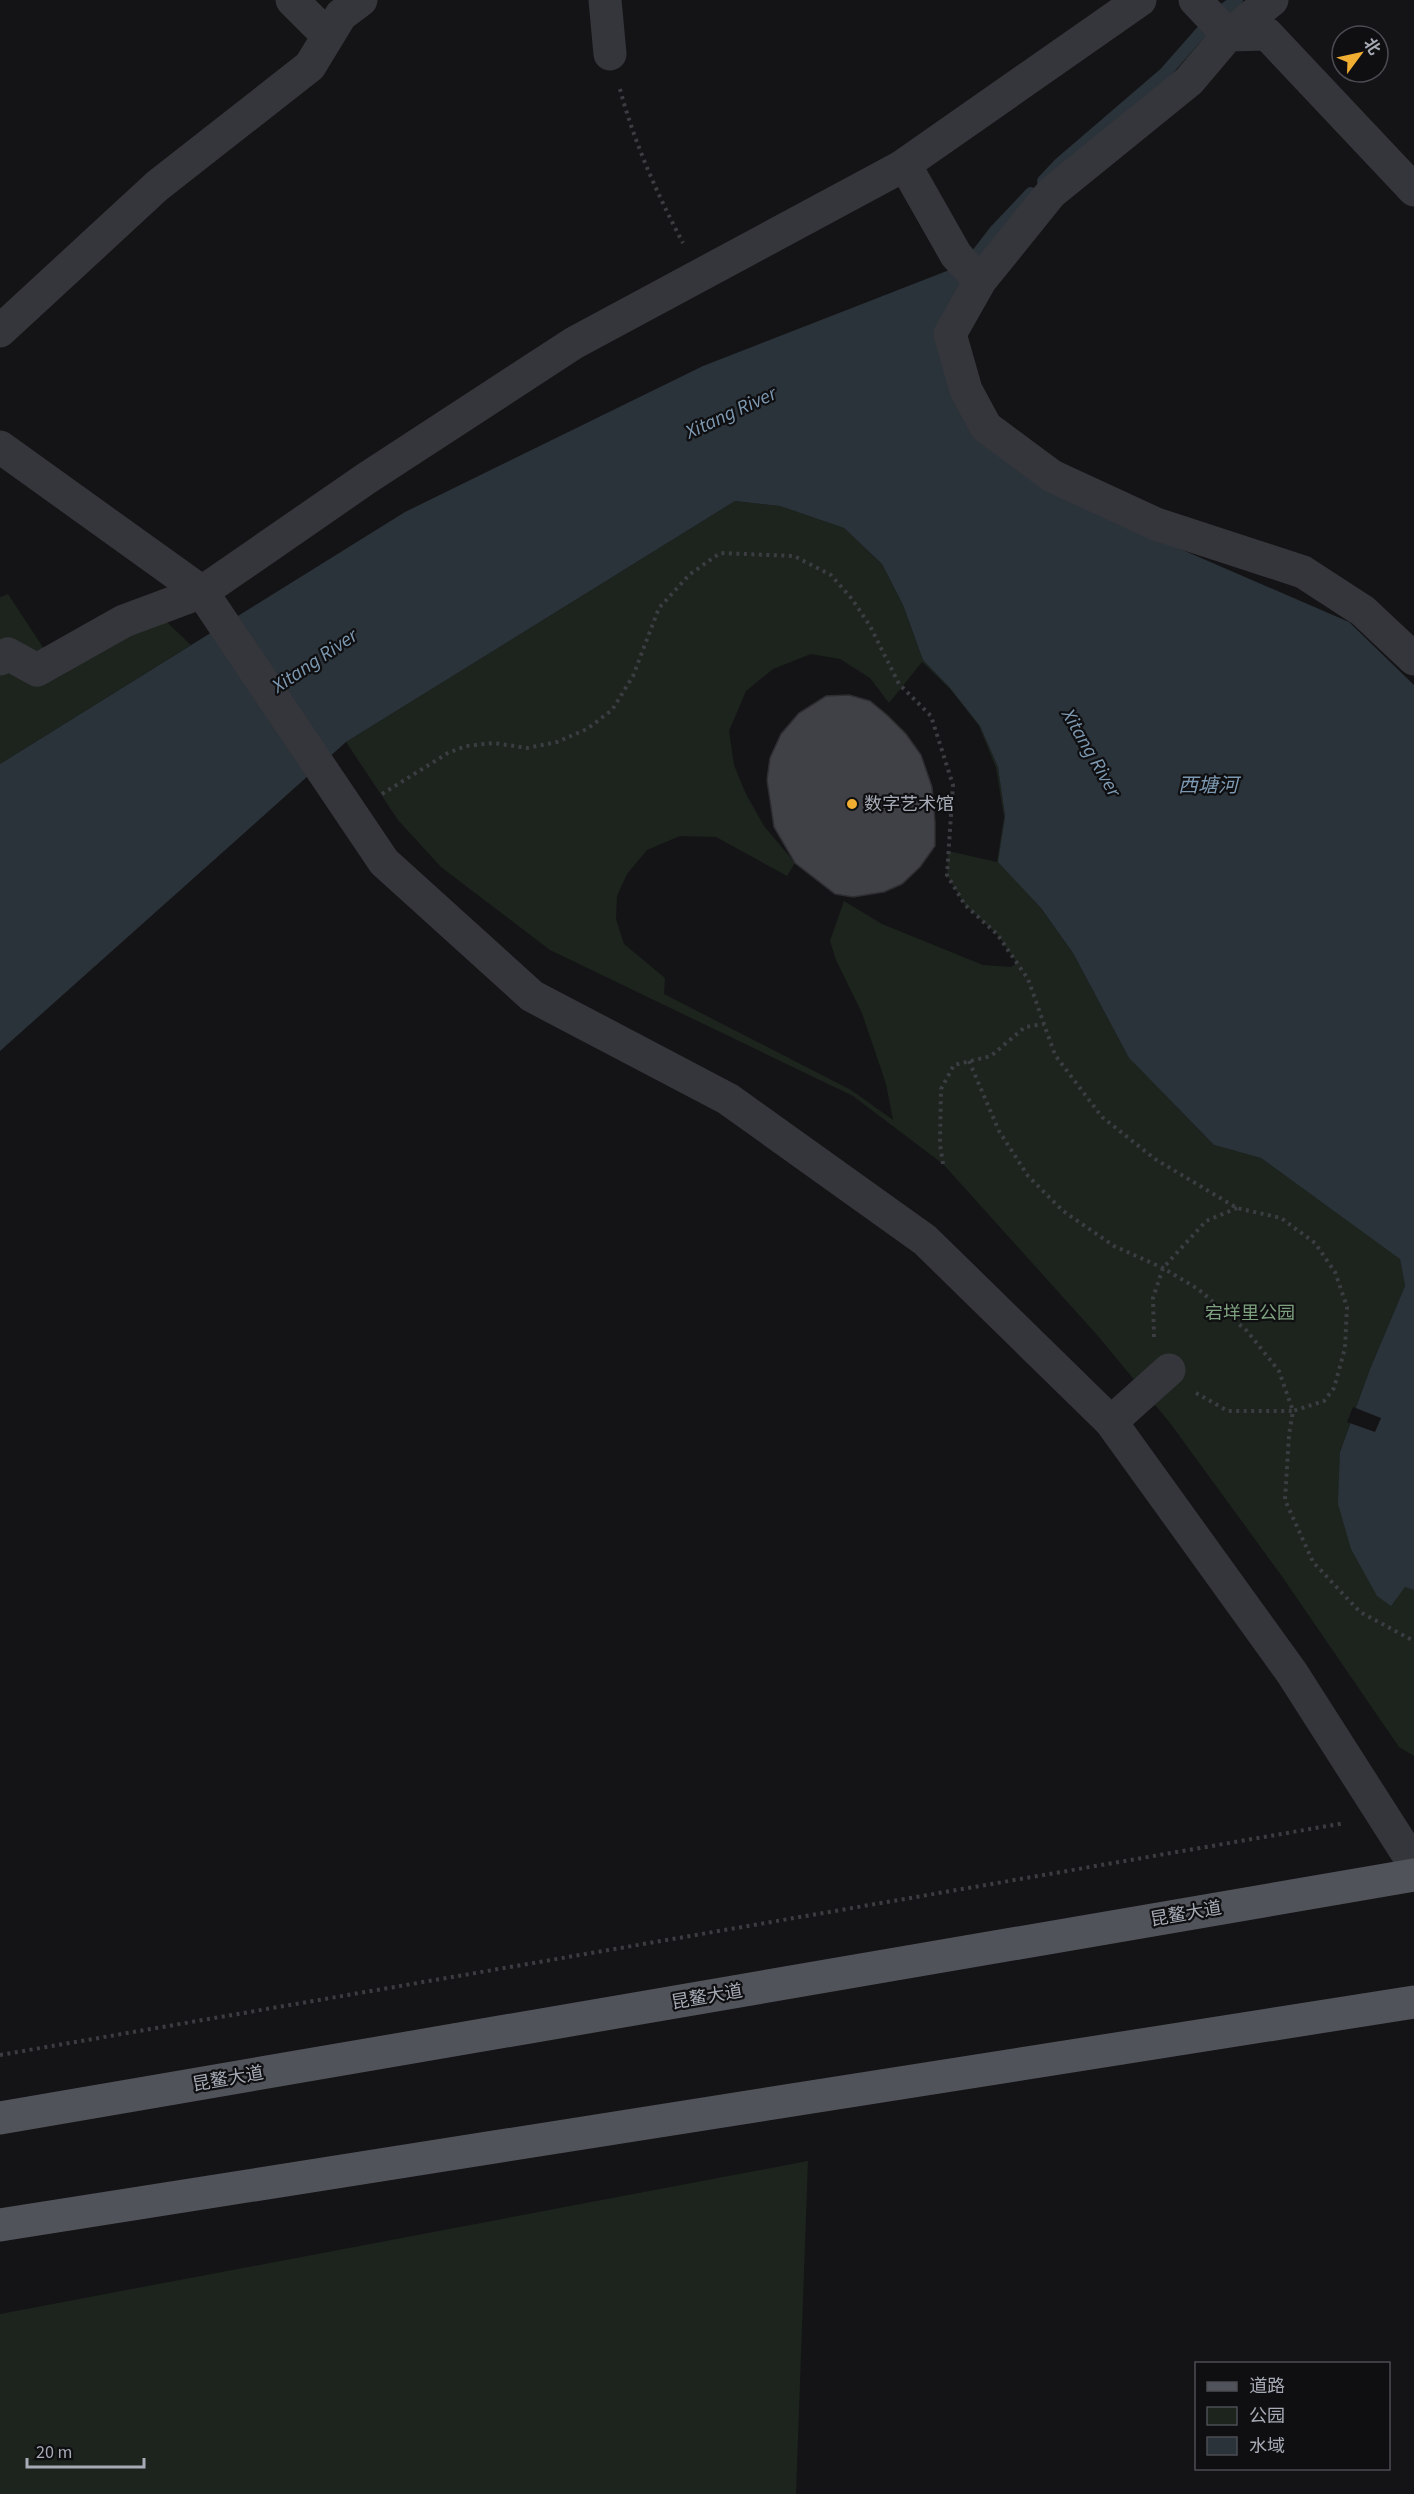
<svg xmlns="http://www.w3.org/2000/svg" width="1414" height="2494" viewBox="0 0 1414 2494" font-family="'Source Sans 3','Noto Sans SC',sans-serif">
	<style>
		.green { fill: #1c241d; fill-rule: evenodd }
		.water { fill: #2b333a }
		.pier { fill: #141416 }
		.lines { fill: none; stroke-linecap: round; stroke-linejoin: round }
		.stream { stroke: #2b333a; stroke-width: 12 }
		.building { fill: #404146; stroke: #2e2e32; stroke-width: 1.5 }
		.path { stroke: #3b3d42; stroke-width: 4; stroke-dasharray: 3 4.5; stroke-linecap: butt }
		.pedestrian { stroke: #35363b; stroke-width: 33 }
		.minor { stroke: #35363b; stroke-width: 33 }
		.tertiary { stroke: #35363b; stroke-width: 33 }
		.primary { stroke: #51535a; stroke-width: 33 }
		.poi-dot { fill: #f0ae33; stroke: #0f0f11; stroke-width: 2 }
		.labels { text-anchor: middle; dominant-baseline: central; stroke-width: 4.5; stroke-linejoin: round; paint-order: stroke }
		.poi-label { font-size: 18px; fill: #a6abb6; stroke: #0f0f11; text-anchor: start }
		.park-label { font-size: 18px; fill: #7da17f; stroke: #0f0f11 }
		.street-label { font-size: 18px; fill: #a6abb6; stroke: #0f0f11 }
		.water-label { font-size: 20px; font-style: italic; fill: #7d99b1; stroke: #0f0f11 }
	</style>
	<rect width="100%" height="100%" fill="#141416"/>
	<!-- green -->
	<path class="green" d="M735,501l45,5 64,22 38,36 21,41 20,55 27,28 30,38 18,41 7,49 -6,46 42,46 32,45 56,105 85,87 47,13 139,100 5,28 -35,83 -30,83 65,134 9,4v166l-15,-9 -118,-172 -111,-152 -72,-87 -155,-172 -90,-68 -303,-146 -109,-83 -43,-47 -52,-78zM811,654l29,5 30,19 19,25 33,-41 28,27 29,37 17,42 8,49 -7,45 -49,-11 -1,24 18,30 32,29 20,29 -6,4 -28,-2 -101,-41 -38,-23 -49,-38 -31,-37 -19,-34 -11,-27 -5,-34 17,-40 27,-22zM680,836l36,1 71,39 8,-13 49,38 -14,40 6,19 26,53 24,71 7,36 -42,-30 -187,-96 1,-16 -41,-34 -8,-25 1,-23 10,-22 20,-24z
		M8,594l44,67 102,-51 37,35 -191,119v-167z
		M808,2161l-12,333h-796v-180z"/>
	<!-- water -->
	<path class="water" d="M957,267l11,14 -14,111 148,123 247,107 65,63v905l-9,-3 -14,19 -14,-10 -26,-47 -13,-45 2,-52 30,-83 35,-83 -5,-27 -139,-101 -47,-13 -85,-87 -56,-105 -32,-45 -43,-46 7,-46 -7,-49 -18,-41 -30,-38 -27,-28 -20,-55 -21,-41 -38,-36 -64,-22 -45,-5 -389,241 -346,309v-287l405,-252 298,-146z"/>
	<!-- pier -->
	<path class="pier" d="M1353,1407l28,11 -6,14 -28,-10z"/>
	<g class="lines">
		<!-- stream -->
		<path class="stream" d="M1043,181l16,-17 106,-91 52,-59 20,-14
			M968,266l27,-35 36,-38"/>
	</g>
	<!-- building -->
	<path class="building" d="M849,695l21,6 17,14 19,19 15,21 11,32 3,35v24l-15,21 -18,17 -18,8 -31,5 -18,-3 -40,-31 -21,-36 -7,-47 3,-22 11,-24 18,-21 27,-17z"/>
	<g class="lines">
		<!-- path -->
		<path class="path" d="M620,89c14,53 37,105 63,154
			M382,794l66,-41 18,-7 28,-3 33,5 30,-6 30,-13 25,-19 21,-34 26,-68 30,-33 31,-22 74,3 37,19 21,24 18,27 29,58 32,32 22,69 -6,90 18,30 32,29 31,45 16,45
			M969,1061l30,70 29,45 35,35 51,35 49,22 35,21 49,42 32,40 14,40h-65l-32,-18
			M943,1164l-3,-20 1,-55 13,-24 37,-9 34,-29 19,-3 11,31 47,62 53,42 82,49 44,10 34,25 20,29 12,35 -2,41 -11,40 -10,13 -31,10 -4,24 -4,65 28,62 47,50 54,29
			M1154,1337l-1,-39 10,-30 43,-47 31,-13
			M0,2055l1345,-232"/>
		<!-- pedestrian -->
		<path class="pedestrian" d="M1195,0l33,35 39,-1 147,156
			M1272,0l-44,35 -39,46 -138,112 -71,88 -30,53 16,56 20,37 66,49 104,48 147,48 60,39 51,48
			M905,165l51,90 24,26
			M0,659l8,-5 29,16 87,-49 78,-29 165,-114 207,-135 327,-176 239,-167"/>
		<!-- minor -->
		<path class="minor" d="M292,0l36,36
			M605,0l5,54
			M0,331l157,-145 153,-120 31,-51 20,-15
			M1111,1422l58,-52"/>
		<!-- tertiary -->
		<path class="tertiary" d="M0,447l202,145 182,270 148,134 196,103 197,141 186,182 181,251 122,191"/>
		<!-- primary -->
		<path class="primary" d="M0,2118l1414,-243
			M0,2225l1414,-223"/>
	</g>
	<!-- markers -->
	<circle class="poi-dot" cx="852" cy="804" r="6"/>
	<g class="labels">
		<!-- poi labels -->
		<g class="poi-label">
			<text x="864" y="804">数字艺术馆</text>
		</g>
		<!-- park labels -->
		<g class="park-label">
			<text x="1250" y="1313">宕垟里公园</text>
		</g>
		<!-- street labels -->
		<g class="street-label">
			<text transform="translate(1186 1914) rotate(-10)">昆鳌大道</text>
			<text transform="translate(707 1997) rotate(-10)">昆鳌大道</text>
			<text transform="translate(228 2079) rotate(-10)">昆鳌大道</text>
		</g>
		<!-- water labels -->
		<g class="water-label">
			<text transform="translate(731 413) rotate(-25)">Xitang River</text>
			<text transform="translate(315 661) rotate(-34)">Xitang River</text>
			<text transform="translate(1091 753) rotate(60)">Xitang River</text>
			<text x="1208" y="786">西塘河</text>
		</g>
	</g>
	<!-- legend -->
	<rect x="1195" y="2362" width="195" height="108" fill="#0f0f11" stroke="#4b4d53" stroke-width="1.5"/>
	<rect x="1207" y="2382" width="30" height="9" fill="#51535a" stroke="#4b4d53" stroke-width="1.5"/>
	<text x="1249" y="2392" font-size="18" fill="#a6abb6">道路</text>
	<rect x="1207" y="2407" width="30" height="18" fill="#1c241d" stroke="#4b4d53" stroke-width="1.5"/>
	<text x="1249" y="2422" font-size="18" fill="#a6abb6">公园</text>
	<rect x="1207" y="2437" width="30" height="18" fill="#2b333a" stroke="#4b4d53" stroke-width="1.5"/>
	<text x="1249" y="2452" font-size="18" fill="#a6abb6">水域</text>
	<!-- north arrow -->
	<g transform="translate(1360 54) rotate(57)"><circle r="28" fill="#0f0f11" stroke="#4b4d53" stroke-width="1.5"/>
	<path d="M0-4.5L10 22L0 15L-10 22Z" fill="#f0ae33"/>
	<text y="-9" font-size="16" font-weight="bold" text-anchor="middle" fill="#a6abb6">北</text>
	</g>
	<!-- scale -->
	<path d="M27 2458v9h117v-9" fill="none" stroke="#a6abb6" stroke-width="3"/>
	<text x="36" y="2458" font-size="18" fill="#a6abb6" stroke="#0f0f11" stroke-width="4.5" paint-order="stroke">20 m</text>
</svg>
